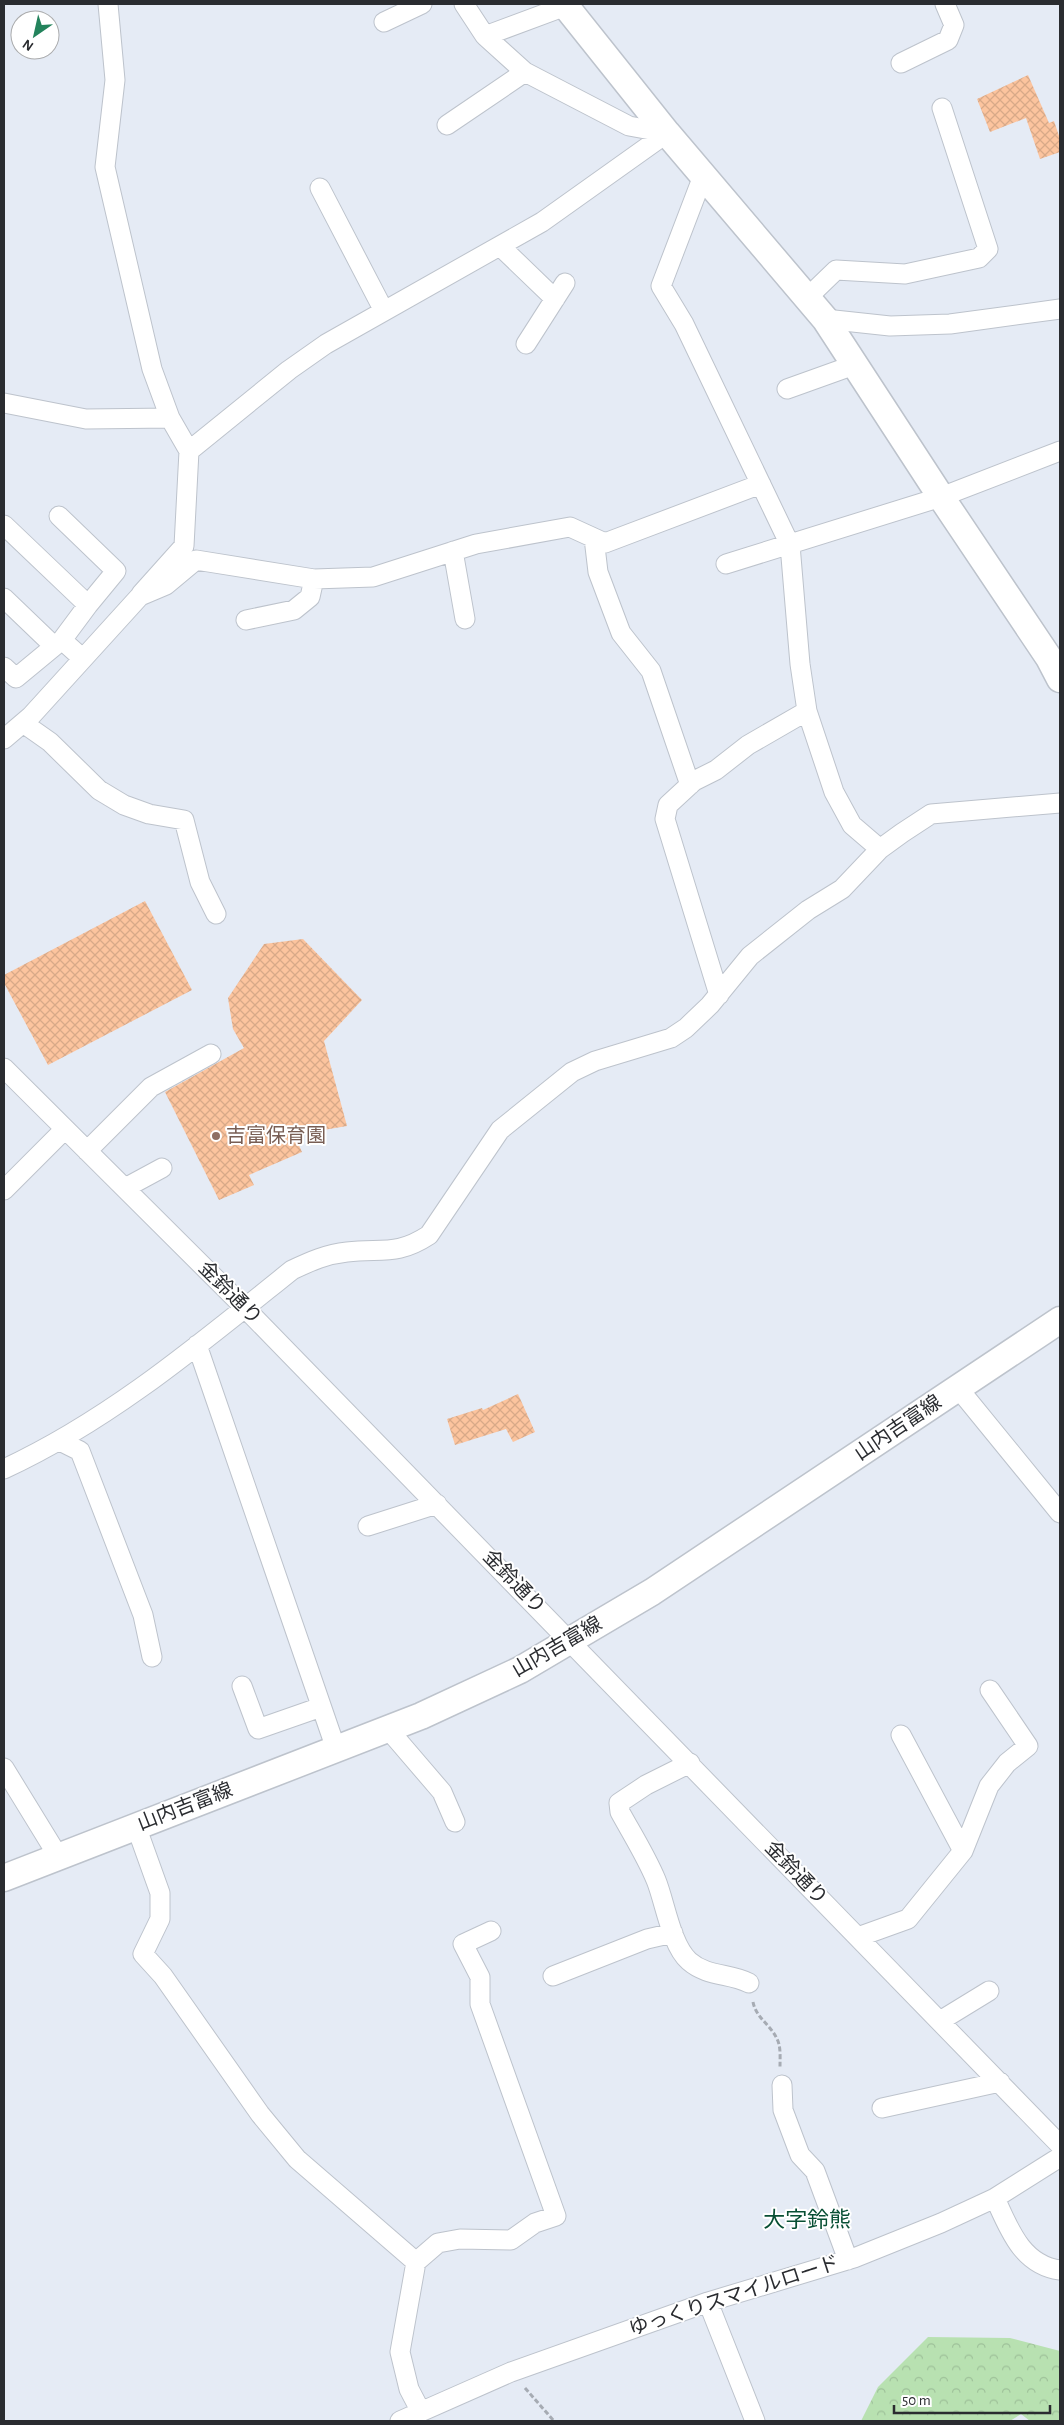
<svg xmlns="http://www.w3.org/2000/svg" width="1064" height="2425" viewBox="0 0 1064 2425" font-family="'Alegreya Sans','Noto Sans JP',sans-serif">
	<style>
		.forest { fill: url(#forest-crowns) }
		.building { fill: url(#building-cross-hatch) }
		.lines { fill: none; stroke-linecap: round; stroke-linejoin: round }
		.street-casing { stroke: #bdc3cc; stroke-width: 21 }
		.secondary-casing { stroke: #bdc3cc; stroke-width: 29 }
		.path { stroke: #a6abb3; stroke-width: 3; stroke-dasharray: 5 2.5; stroke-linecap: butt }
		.street { stroke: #fff; stroke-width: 19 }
		.secondary { stroke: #fff; stroke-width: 26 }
		.education-dot { fill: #8d6e63; stroke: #fff; stroke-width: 2 }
		.labels { text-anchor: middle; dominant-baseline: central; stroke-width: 4; stroke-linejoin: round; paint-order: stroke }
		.education-label { font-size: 20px; fill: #785e54; stroke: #fff; text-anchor: start }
		.street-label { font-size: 20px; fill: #2a2c30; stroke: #fff }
		.quarter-label { font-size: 22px; fill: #084f34; stroke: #fff }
	</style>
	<defs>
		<pattern id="forest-crowns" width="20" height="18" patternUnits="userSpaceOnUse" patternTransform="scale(1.25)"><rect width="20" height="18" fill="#b8e1b1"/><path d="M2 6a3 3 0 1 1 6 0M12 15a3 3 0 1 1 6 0" fill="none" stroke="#9ec199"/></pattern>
		<pattern id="building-cross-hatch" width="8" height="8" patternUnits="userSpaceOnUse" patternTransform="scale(1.25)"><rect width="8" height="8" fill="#fcc49e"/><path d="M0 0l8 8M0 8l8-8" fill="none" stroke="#d8a988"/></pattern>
	</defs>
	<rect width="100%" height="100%" fill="#e5ebf5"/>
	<!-- forest -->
	<path class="forest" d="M928,2337l82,1 50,13v70h-30l-9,-7 -11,7h-149l17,-34z"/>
	<!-- building -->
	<path class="building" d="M1028,75l21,48 5,-2 6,18v13l-20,7 -14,-41 -36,14 -13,-33z
		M145,901l47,89 -144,75 -44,-82v-8z
		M303,939l59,61 -38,41 23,85 -53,9 8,17 -53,23 5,10 -35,15 -54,-108 79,-44 -11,-19 -5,-31 36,-54z
		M518,1394l17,38 -22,10 -7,-13 -51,16 -8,-26 35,-11 1,2z"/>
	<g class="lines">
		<defs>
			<path id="street" d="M108,4l7,76 -10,87 47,202 18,49
				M464,4l21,32
				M384,22l38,-18
				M901,63l47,-23 6,-15 -9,-21
				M525,72l-40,-36 86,-32
				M447,125l78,-53 104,54 38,7
				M703,176l-42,110 23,38 106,221 10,119 7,47 27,81 18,33 28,24
				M320,188l64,123
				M500,246l55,53
				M807,298l29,-28 69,4 74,-16 9,-9 -46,-141
				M825,319l65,7 60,-2 110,-15
				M526,344l39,-61
				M787,389l67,-24
				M4,403l82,16 84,-1 19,33 -5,95 -43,48
				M189,451l100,-81 37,-26 216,-122 125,-89
				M59,516l57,55 -28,34
				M4,525l84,80 -26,35 20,18
				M594,538l4,34 23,61 30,38 39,114
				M453,551l12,68
				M726,564l215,-67 119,-46
				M4,598l50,48
				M246,620l48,-10 16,-13 4,-18
				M4,667l12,11 46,-38
				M23,723l27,19 49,48 25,15 25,9 35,6 16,62 16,32
				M4,739l27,-23 109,-120 26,-11 30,-25 118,19 59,-2 103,-33 94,-17 35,16 156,-59
				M719,995l-54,-176 3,-14 26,-24 22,-11 32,-25 59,-34
				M4,1068l241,240 815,837
				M87,1151l64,-64 60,-33
				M125,1188l37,-20
				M4,1190l61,-61
				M197,1345l139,404
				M958,1388l102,125
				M60,1441l20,10 63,164 9,42
				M4,1469c106,-49 197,-126 288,-199 19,-9 35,-16 55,-18 35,-4 50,4 82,-17l71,-105 72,-58 23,-11 76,-23 15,-10 24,-23 40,-49 58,-46 34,-21 38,-40 22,-16 29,-19 129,-11
				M368,1526l69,-22
				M242,1686l16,43 63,-22
				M388,1729l54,63 13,30
				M901,1735l62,116
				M690,1763l-44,22 -27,18 1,9c12,22 26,44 36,68 9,22 15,65 33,81 18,16 41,12 60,22
				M4,1768l54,88
				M136,1826l24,67v26l-17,35 20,22 97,138 37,45 119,103 -16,90 9,37 12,23
				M858,1937l50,-18 55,-68 26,-65 18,-23 21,-17 -38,-56
				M553,1976l94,-37 26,-6
				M940,2021l49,-30
				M782,2085l1,25 17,45 15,16 33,89
				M882,2108l118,-26
				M995,2198c14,31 27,67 65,72
				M416,2262l22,-19 22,-4 51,1 24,-17 21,-7 -76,-212v-27l-17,-33 28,-13
				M708,2302l47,119
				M400,2421l111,-49 197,-70 146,-44 87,-35 54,-25 65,-41"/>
			<path id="secondary" d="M564,4l103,129 158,186 116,178 108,161 11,21
				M4,1878l417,-162 99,-46 132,-78 408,-272"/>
		</defs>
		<!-- street casing -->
		<use href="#street" class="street-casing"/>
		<!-- secondary casing -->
		<use href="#secondary" class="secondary-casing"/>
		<!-- path -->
		<path class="path" d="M753,2002c3,16 18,23 24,37 4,7 3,19 3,28
			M525,2388l29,33"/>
		<!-- street -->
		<use href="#street" class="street"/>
		<!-- secondary -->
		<use href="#secondary" class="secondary"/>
	</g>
	<!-- markers -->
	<circle class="education-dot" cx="216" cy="1136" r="5"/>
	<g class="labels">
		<!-- education labels -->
		<g class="education-label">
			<text x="226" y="1136">吉富保育園</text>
		</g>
		<!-- street labels -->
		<g class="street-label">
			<text transform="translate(230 1293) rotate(45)">金鈴通り</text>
			<text transform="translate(898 1428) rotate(-34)">山内吉富線</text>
			<text transform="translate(514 1582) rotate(46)">金鈴通り</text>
			<text transform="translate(557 1647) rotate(-30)">山内吉富線</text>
			<text transform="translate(185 1807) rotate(-21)">山内吉富線</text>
			<text transform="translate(796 1873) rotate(46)">金鈴通り</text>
			<text transform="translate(734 2296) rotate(-18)">ゆっくりスマイルロード</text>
		</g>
		<!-- quarter labels -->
		<g class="quarter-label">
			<text x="807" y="2220">大字鈴熊</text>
		</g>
	</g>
	<!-- border -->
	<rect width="1064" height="2425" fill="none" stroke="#2a2c30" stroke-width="10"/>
	<!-- north arrow -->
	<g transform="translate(35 35) rotate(214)"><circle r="24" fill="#ffffff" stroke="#aaabac"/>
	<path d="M0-4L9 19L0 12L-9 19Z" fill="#23835c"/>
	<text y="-8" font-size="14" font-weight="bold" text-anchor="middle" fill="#2a2c30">N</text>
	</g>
	<!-- scale -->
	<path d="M894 2405v8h156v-8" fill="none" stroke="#2a2c30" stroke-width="2.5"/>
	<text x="902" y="2405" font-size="15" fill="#2a2c30" stroke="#ffffff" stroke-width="4" paint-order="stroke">50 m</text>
</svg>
